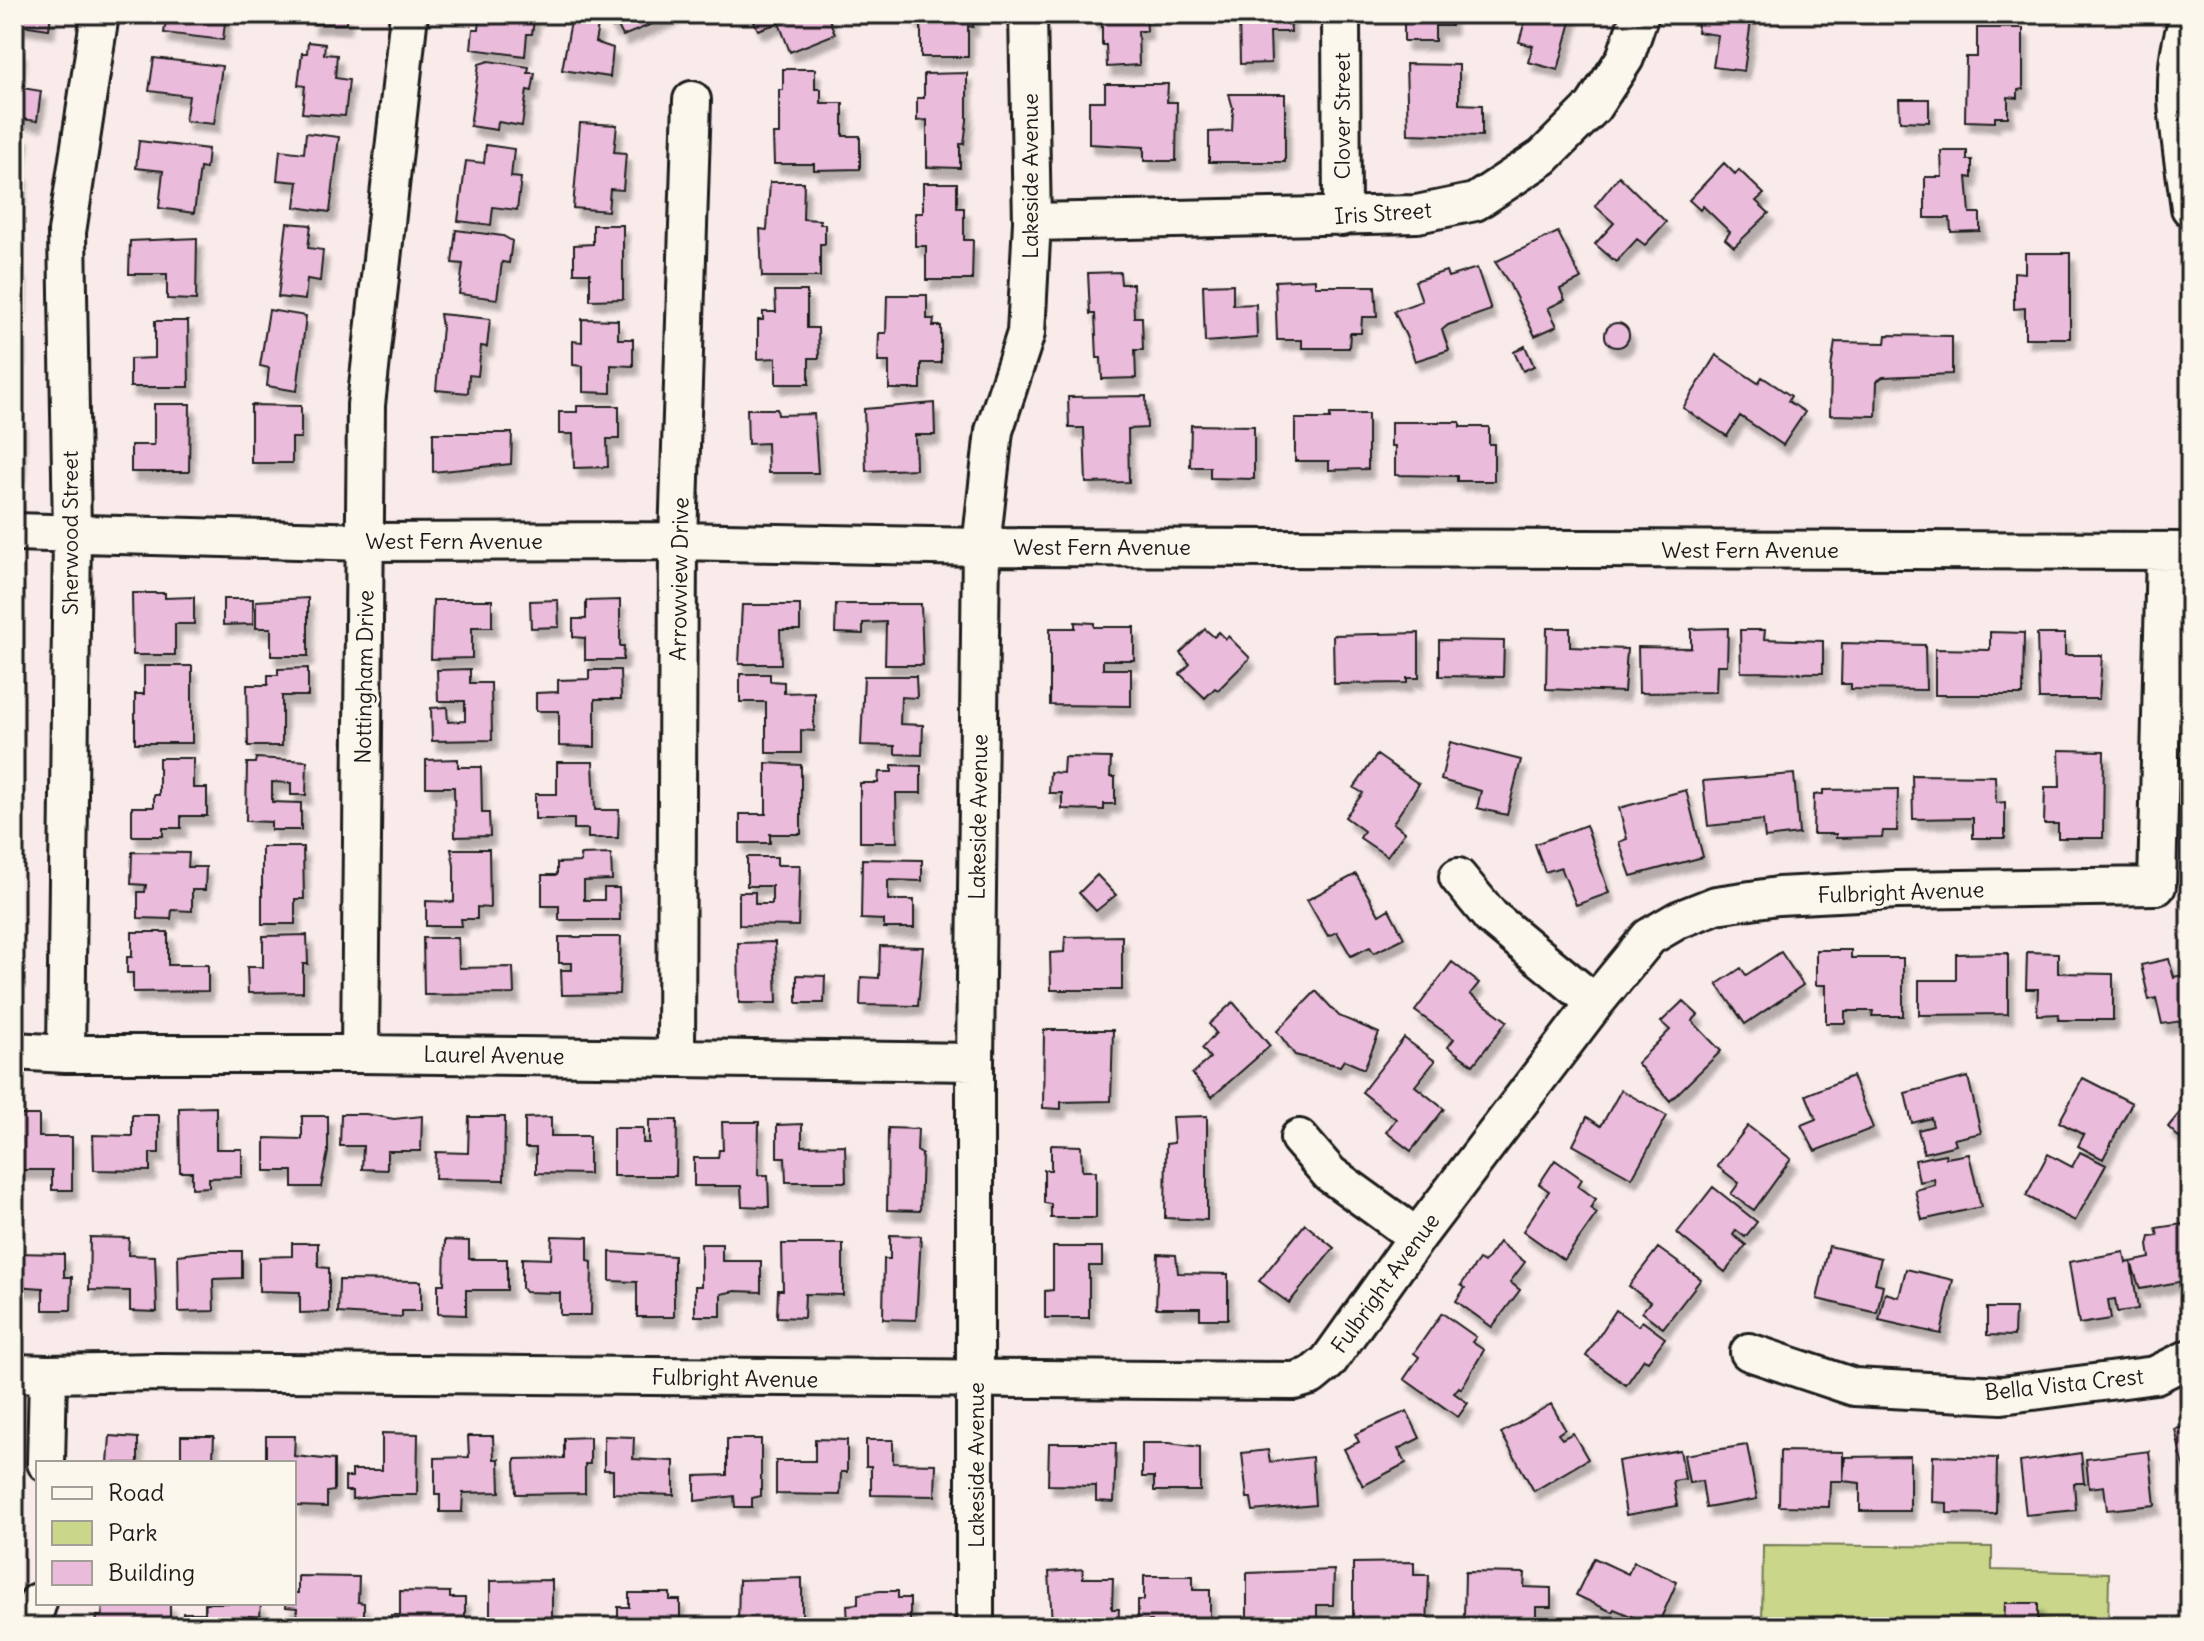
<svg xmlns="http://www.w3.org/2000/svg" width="2204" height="1641" viewBox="0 0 2204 1641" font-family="Delius,sans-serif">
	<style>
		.green { fill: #cad78a; stroke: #737a53; stroke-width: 2 }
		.building { fill: #ebbbdb; stroke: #1c1c1c; stroke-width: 2; filter: url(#shadow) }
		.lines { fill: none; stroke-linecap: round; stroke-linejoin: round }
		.minor-casing { stroke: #1c1c1c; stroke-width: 42 }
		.minor { stroke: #fbf7ec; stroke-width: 36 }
		.labels { text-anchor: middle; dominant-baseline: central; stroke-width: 6; stroke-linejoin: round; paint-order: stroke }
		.street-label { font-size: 22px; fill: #1c1c1c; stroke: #fbf7ec }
	</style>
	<defs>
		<filter id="shadow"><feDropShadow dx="5" dy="9" stdDeviation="2" flood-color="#0004"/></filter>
	</defs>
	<rect width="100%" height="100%" fill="#f8ebe9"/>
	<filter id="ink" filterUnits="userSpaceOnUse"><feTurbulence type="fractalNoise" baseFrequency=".0125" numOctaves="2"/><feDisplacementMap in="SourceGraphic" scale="16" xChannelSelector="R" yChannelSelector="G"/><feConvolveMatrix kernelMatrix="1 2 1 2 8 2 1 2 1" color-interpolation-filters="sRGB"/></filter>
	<g filter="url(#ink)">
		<!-- green -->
		<path class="green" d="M1763,1545l229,2v23l117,3 -1,54h-346z"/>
		<!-- building -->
		<path class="building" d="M14,14h37l-2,15 -35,-5z
			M167,14h59l-3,26 -59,-7z
			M313,14h34l-1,10h-35z
			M481,14h54l-3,20h-5l-2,22 -54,-7 2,-20h6z
			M606,14h70l-53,22 -5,-10 -5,2z
			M751,14h76l8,20 -45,18 -11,-29 -21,7z
			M912,14h61v13l-5,-1v31h-47v-37h-9z
			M1094,14h52l1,17h-9l1,34 -32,2 -1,-22h-4v-24h-8z
			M1239,14h51l1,18h-21l1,31 -31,1z
			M1404,14h47v12h-16v15h-31z
			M1527,14h46l-15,56 -30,-8 5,-16 -14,-4z
			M1699,14h53l-8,57 -31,-4 5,-32 -21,-3z
			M571,21l27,5 -3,16 18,6 -3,29 -48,-7z
			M1977,28h46v61l-5,1v8l-10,-1v20h-13v5l-30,-1 1,-64h11z
			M308,42l17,2 -1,10 13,1 -2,23 14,2 -4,36 -43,-3 3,-27 -7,-1 4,-32h5z
			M14,49l7,1 -5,37 25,4 -4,30 -23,-3z
			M154,58l68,8 -8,58 -29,-3 4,-25 -40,-5z
			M489,61l40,6 -1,6h7l-3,18 -5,-1 -5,36 -24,-4 -1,8 -27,-4 9,-62z
			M1406,64l53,1v39l23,1v31l-74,-2z
			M783,69h32v20h6v14h22v33h17v33l-46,1v-6h-40l-1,-30h6v-44h4z
			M967,73v47l-3,24h-4v24l-33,-1v-47l-10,1v-23h7v-24z
			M1105,84h63l-1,18h10l-1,59h-32v-14l-55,-3v-43h16z
			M1229,94h56v68h-76v-30l23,-1 1,-23z
			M1899,99h30v23l-29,-1z
			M580,123l37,2 -3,27 12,1 -3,37 -13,-1 -2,22 -35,-3z
			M306,133l33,4 -9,75 -35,-5 3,-25 -21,-2 3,-30 24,3z
			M14,134h9l-6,38h5l-3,24 -5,-1z
			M139,141l69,8 -2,20 -6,-1 -6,45 -35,-5 4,-37 -27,-3z
			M486,145l28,4 -3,28 10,1 -4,32 -24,-3 -2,18 -33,-4 8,-60 18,2z
			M1941,151h26v9h5v18l-5,-1 3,36h10v18l-29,1 -1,-14h-25v-41h17z
			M1724,163l11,11 4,-4 25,24 -8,7 13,12 -35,34 -9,-8 5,-7 -27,-26 -3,4 -11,-10z
			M1619,176l47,46 -21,23 -8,-6 -21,23 -21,-18 19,-21 -19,-17z
			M770,182h34l-1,37 17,1v4h5v20h-5v33h-58l-2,-48 7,1z
			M923,183h34v25h7v32h9l-1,40h-46v-34h-11v-33h8z
			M287,223l24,2 -3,23 15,2 -3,31 -13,-2 -2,21 -27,-3z
			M593,225h30v74l-33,1v-27h-16v-28l19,-1z
			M456,230l47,6 9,5 -3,22 -7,-1 -5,37 -38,-5 4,-30 -11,-1z
			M1558,232l23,47 -21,10 5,11 -17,8 9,18 -22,10 -26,-53 -14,-21z
			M197,238l-1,62 -29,-1v-25h-38l1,-33z
			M2025,253h45v85h-45v-30l-11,1v-37l11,1z
			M1477,268l14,42 -43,15 -6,5 7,20 -34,11 -9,-25 -12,-25 28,-10 -7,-20 31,-10 2,6z
			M1120,272l1,12h12l1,33h8l1,33h-8l1,28 -34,1 -1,-21h-4l-2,-44h-5l-2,-41z
			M14,273h7l-1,32h-6z
			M1315,279v7h60l2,31h-15l-1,16h-11l-1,15h-47v-8h-25l-2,-59z
			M1233,284v21l23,-1 1,34 -52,4 -2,-57z
			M775,291h32v37h11l1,30h-10v26h-33v-26l-18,1v-39h5v-8h13z
			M887,295h40v24h7l-1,7h8v37h-20v26h-32v-27h-11l1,-29h7z
			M269,310l37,6 -9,75 -30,-5 2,-18 -9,-2z
			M440,314l50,5 -3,28 -6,-1 -3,30 -9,-1 -1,18 -32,-3 6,-63z
			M582,319l36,1v19h15v27l-22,-1v28l-28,-1v-26l-10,-1v-24l9,1z
			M155,321h33l1,66h-59v-28l25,-1z
			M1605 335a12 12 0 1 1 24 0a12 12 0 1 1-24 0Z
			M14,328h5v28h-5z
			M1886,335l66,1v38l-69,3 -6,4 -1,35 -46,-1 1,-47 4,-26 50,1z
			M1525,346l9,20 -11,5 -9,-19z
			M1716,355l42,28 4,-6 29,19 -3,5 17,11 -22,33 -43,-29 -13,20 -44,-28z
			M1146,396l1,32 -19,1 1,53 -43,1 -2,-55h-15l-1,-31z
			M934,403l1,32h-20l1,34 -50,2 -2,-62z
			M154,404h36l-1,68h-58v-27h23z
			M251,405l50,1v32h-9v25h-41z
			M577,406h42v33h-12l1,28 -34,1 -1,-34h-14v-22h18z
			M747,409h30l1,6 36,-1 4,59h-50l-1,-30 -19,1z
			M1330,414h38v55l-39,1v-9h-34v-42h35z
			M14,419h6v52h-6z
			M1391,422h69v5h29v17h5v37h-37v-5l-62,-1v-29h-4z
			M1191,425l63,1v53l-44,-1v-11h-20z
			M433,433h79l-1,31 -78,8z
			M132,593h33v5l29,-1v27h-19v31h-42z
			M308,598v58h-37v-28h-15v-27z
			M223,599h30v25l-30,1z
			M433,600h59v27h-20v31l-41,1z
			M558,600l1,27 -28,1 -1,-27z
			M620,600v46h4l-1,14h-38v-22l-12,-1v-18h13v-18z
			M836,604h85l2,61h-38l1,-43 -23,1v11l-28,-1z
			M742,605h58v25h-20l1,34h-42z
			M1075,622l19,1v4h40v33h-31v9h28v37l-81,-1v-77h25z
			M1547,628h23v19l57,2 -3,43 -78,-3z
			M1728,628l-1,37h-10l-1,27 -77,1 -1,-46 53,1v-19z
			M1205,629l9,8 5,-5 7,7 2,-3 22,22 -32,32 -3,-2 -10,10 -25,-24 10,-10 -10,-11z
			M1740,630h25l-1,9 59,2v32l-82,-1z
			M1990,632l34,1 -1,62h-88v-46l55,1z
			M1419,633v45h-12v5l-73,1 -1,-49z
			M2037,634h28v21h37l-3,44h-60z
			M1439,640l65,1 -1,36 -64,-1z
			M1842,643l83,2 1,45 -75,-1v-5h-10z
			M144,666h48v77h-57v-49h9z
			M308,668v28h-26v50h-34l-1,-61h21v-10h10v-6z
			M470,669v14h21l1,57 -60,1 -1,-33 16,-1 1,15 17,-1v-20h-27l-1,-31z
			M589,670h31l1,29h-26v48l-36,-1v-35h-23v-18l22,-1v-12l31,-1z
			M740,674h30v7l14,1v11l30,-1v39l-13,-1v23h-35v-51h-26z
			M864,676h52l1,22 -16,-1 -1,27 23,1 -1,30 -27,-1v-8l-34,-1z
			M1450,742l71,18 -14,55 -30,-7 4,-17 -40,-11z
			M2059,750l45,1 -1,87h-45v-14h-14l1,-37h15z
			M1377,755l42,29 -26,39 12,9 -18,24 -27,-18 4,-7 -19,-14 18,-24 -9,-5z
			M1064,757l47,1 -1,19h5v27h-11v6l-42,-1v-16h-13l1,-21 13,1z
			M159,758h34v30h14v28h-26v12h-18v8h-31v-29h22v-12h5z
			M256,758l51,3 -1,34h-15v-12l-19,-1v20l29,1v27h-30v-8l-25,-1 1,-58h8z
			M458,759v8h23l1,46h7l1,23 -35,1 -1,-50h-28v-27z
			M557,762h36l2,48h24l-1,28h-30v-9h-14v-10h-39v-25h22z
			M766,763l35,2v69h-31v9h-30v-29h26z
			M892,765l29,1v27h-25l1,49h-37v-59h18l1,-11h13z
			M1794,774l5,60 -34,4 -2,-18 -55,6 -5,-45z
			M1912,775l83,1 1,27 9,-1v36h-32v-20l-60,1z
			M1898,789l-1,42h-14l-1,6 -46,1v-4h-23l1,-39 9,-1v-4z
			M1686,790l17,67 -72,19 -12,-34 8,-3 -8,-31z
			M1586,825l23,68 -33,12 -15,-38 -16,5 -10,-28z
			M262,847h41l1,52h-9v25h-33z
			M451,849h38l1,59 -13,-1v12h-16l1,7h-36v-25l28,1v-37z
			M132,852l57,1 -1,14h18l-1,23h-13v21l-20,-1 -1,9 -33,-1v-26h7l1,-7 -15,-1z
			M611,854l1,26 -28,1v19h20v-12h15l1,32h-61v-14h-17v-31h15v-12l24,-1 -1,-7z
			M747,857h30v8h23l-2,61 -59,-1v-33h16v12h17v-18h-25z
			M862,859l60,1v21l-34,-1v20h26v28h-30v-8l-23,-1z
			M1356,874l23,41 10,-6 15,29 -30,15 -4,-6 -19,9 -14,-24 -9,4 -21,-36z
			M1097,875l19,20 -20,16 -17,-18z
			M132,932h36v33h40v26l-75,1v-19h-6v-16h5z
			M307,935l1,29h-5v28l-55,1 -1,-26h16v-31z
			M1122,936v54h-71l-1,-37 14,-1 1,-15z
			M559,937h62l-2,57 -57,1 -1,-25h11v-7h-13z
			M423,938h35l1,30 54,-1 1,27 -90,1z
			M775,942l2,61h-38l-1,-60z
			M880,946l43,1 -5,59 -58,-1 1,-28 18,1z
			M1816,950h35v8h52v58h-31l1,-5h-28v12h-19v-38h-10z
			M1781,952l22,33 -58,39 -28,-40 24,-16 5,7z
			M2027,952l31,1v20l55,1v46h-55l1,-6 -22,1 1,-26h-12z
			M2008,953v61l-89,1v-35h37v-26z
			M2169,959l5,18 16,-4v47l-28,4 -6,-26 -7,2 -8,-35z
			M1452,962l27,21 -9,11 37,27 -34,44 -25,-18 6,-8 -39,-28z
			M797,975l28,1 -1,27h-27z
			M1316,991l23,25 40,17 -15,36 -20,-9 -4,6 -45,-11 -18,-24z
			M1683,1001l15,14 -6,6 29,30 -51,50 -33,-38 33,-33 -9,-8z
			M1233,1002l37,44 -58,51 -20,-23 18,-16 -8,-10 14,-15 -7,-9z
			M1044,1030h69l-2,71 -50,1v7l-18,-1z
			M1404,1038l31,23 -20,25 29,23 -33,42 -25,-19 10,-13 -34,-27z
			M1852,1076l21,52 -58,23 -14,-26 15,-6 -10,-24z
			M1968,1077l13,56 -27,6 2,6 -32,8 -6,-23 15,-4 -2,-8 -19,5 -7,-30z
			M2083,1078l49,25 -29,56 -25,-13 6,-11 -25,-13z
			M1621,1090l46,26 -35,62 -59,-33 14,-28 14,9z
			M2190,1100v48l-22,-21z
			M216,1107v42h26v28l-33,1v9l-17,1v-16h-12l-1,-64z
			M341,1114h25l28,5 28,-3 -1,35h-34v19l-25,-1 1,-23h-23z
			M14,1115h25v22h33v53h-20v-20h-38z
			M132,1115h27v38h-9v18l-56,-1 -1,-35 39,1z
			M302,1116h26v36l-7,35h-28v-16h-28v-33l37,1z
			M1207,1116v104l-42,-2 1,-74 8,-1 -2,-26z
			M469,1117h36l-1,63 -69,-1 1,-27 32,1z
			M551,1117v19h38v38l-53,-1v-25h-11v-30z
			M649,1120h28l-1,56h-63v-48h30v15h6z
			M722,1122h37l-1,53h10l1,32 -27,-1 -1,-20h-47v-28h24l1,-8h4z
			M802,1124v22l43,-1 1,37h-60l-1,-25h-8v-32z
			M1748,1126l43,33 -37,51 -23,-16 8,-11 -22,-17z
			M888,1128l30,1 -1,22 5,3 -2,57 -33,-1z
			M1051,1145l30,1 1,25h14v47h-45v-14l-7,-1v-33h7z
			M2080,1152l26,13 -31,56 -49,-25 22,-42 24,13z
			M1945,1154l1,4 23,-4 12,53 -59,13 -7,-30 20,-5 -1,-6 -15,3 -4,-22z
			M1555,1160l27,19 -4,7 18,13 -6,9 7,5 -33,47 -41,-29 26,-40 -10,-7z
			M1713,1187l44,35 -12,15 -9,-7 -3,5 13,10 -21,27 -48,-39z
			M2190,1223v57l-50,9 -9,-27 19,-4 -2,-13 2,-8 8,-1 -2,-8z
			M1305,1224l29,24 -45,55 -30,-22z
			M890,1235l31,1 -5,84 -33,-1 1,-60h6z
			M552,1236l36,1v24l4,1 -1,53h-31v-22l-35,-1 -3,-4v-30l29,1z
			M90,1237l39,1 -1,17 27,1 2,56 -27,-1v-20l-41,-1z
			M445,1240l24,1v18h38v31h-41v25l-28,-1v-30h6z
			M1499,1242l26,20 -15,20 10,8 -28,37 -36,-26 9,-13 -4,-3 18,-25 5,3z
			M292,1243h26v24l11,1v44l-29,1v-21l-41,-1v-34l33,-1z
			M701,1244h21v17h39v31l-26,-1 -14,3v22h-26v-30h6z
			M782,1244h61v51l-38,-1 -1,24 -27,-1 1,-27h5z
			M1829,1246l52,12 -6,25 8,2 -6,28 -60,-14z
			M1053,1247h49v19h-13v52h-44v-27l8,-1z
			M1658,1248l43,31 -38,49 -21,-16 8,-10 -21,-16z
			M213,1251h29v27l-29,1 1,32 -35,1 -1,-57z
			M610,1252l64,4v61h-37v-35l-27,-1z
			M2124,1252l2,11 5,-1 7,47 -21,3 -2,-13 -7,1 3,19 -32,5 -10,-62z
			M14,1253l50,1v23h8l-1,33h-28v-22l-29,-2z
			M1158,1254l18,1 2,18 50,1v45h-28v-11h-44z
			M1906,1269l47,11 -12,54 -62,-14 6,-27 14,4z
			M339,1280l82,1v30h-19v6l-64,-4z
			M1987,1308h28l-1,28 -27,-1z
			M1616,1310l22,16 4,-5 23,17 -17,23 -4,-2 -18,26 -40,-29z
			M1442,1313l34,24 -4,5 12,8 -23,39 -2,-2 -5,6 14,10 -10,14 -54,-38 15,-22 -5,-4z
			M1551,1404l14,25 -7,5 4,5 11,-6 15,26 -54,32 -33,-58z
			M1407,1411l13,27 -22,11 8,14 -43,23 -19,-37 15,-7 -4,-8z
			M2190,1426v59h-2l-13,-56z
			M382,1433l36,1 -1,61h-35l-30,4v-8h-7v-14h7v-7h30z
			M110,1436l28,2v25h-30z
			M181,1436h33l-1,23h33v4h-65z
			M266,1436h29l-1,20 40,4v31l-7,1v15l-32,-1 -1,-43h-28z
			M468,1436h25l1,23h5l1,33 -37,1 -1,19h-22v-18h-5v-36l34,-1z
			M604,1436l30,1 -1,22 41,2v34l-61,-2v-23h-9z
			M590,1437v27h-5v29l-69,1 -1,-35 49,-1v-20z
			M727,1439h34v57l-9,2v9h-17l-1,-11 -39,5v-25l32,-1z
			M815,1439l32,1v32h-6l-1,23 -64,-1v-33h39z
			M866,1440h27v23l43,1 -1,32 -64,-1v-29h-5z
			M1049,1443h67l-2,59 -18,-1v-15l-48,-1z
			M1142,1443h27l31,4v44h-46v-14h-12z
			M1747,1445l10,54 -51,9 -4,-27 -13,2 -5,-28z
			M1268,1450l2,12 42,-5 3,48 -62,6 -2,-13h-4l-5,-45z
			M1680,1450l5,29 -12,2 4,25 -51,9 -8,-54z
			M1780,1451l63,1v29h-13l-1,26 -50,-1z
			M2149,1451l6,54 -48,5 -3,-24 -15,2 -3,-29z
			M2081,1453l3,30h-10l2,27 -50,5 -6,-53z
			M1910,1456v55h-50v-28l-17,-2 2,-24z
			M1933,1456l64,2 -1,56 -49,-1v-10l-15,-1z
			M1594,1558l34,16 6,-12 43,20 -20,45 -43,-18 -2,3 -36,-17z
			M1414,1562v13h15l-2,52 -74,-1v-63z
			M1083,1569v9h30l-1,31h7l-1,18h-58v-3h-8l-3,-52z
			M1334,1570l-1,35h-16v22h-70v-54z
			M1465,1572l60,1 -1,14 27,1v19h-15v20h-61v-9h-11z
			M298,1576l61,1 -1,25 6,1v24l-68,-1 1,-18 -11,-1v-4h8v-10h4z
			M1144,1576h49v14h17v37h-58v-6h-14v-21h6z
			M802,1578v46h5v3h-69l1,-47z
			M552,1580v47h-62v-46z
			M400,1591l50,1v6h15v29h-74v-12h9z
			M880,1591h18v7h12v29h-62l-1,-22 11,-1v-10z
			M629,1593h41v7h10v27h-62v-20h11z
			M103,1603h67v20h-33v4h-41l1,-11h5z
			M205,1603h56l-1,14 -11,-1v11h-66v-14h22z
			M2005,1603h33v24h-34z"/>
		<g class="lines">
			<defs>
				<path id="minor" d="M1341,14l1,203
					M2190,15c-25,63 -8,128 0,193
					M1032,222l385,-8 58,-12 68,-45 50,-50 32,-49 15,-44
					M14,532l352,10 312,-1 303,6 1209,4
					M1458,877l33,40 104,86
					M14,1051l52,3h294l615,8
					M66,1054l6,-521 -5,-301 33,-218
					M360,1054l6,-649 43,-391
					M676,1057l2,-516 14,-441
					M1299,1138l31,36 87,63
					M1749,1352l105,35 148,8 153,-20 35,-17
					M14,1373l34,1 -2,89
					M48,1374l108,-2 1138,9 17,-5 17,-14 89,-125 178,-234 54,-66 29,-17 38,-15 62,-9 119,-6 260,-4 8,-335
					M30,1627l8,-25
					M975,1627v-565l6,-515 13,-116 32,-98 6,-111 -4,-208"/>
			</defs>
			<!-- minor casing -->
			<use href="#minor" class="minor-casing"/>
			<!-- minor -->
			<use href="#minor" class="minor"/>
		</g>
	</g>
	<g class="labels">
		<!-- street labels -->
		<g class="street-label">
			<text transform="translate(1342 116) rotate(-90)">Clover Street</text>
			<text transform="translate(1030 176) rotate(-90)">Lakeside Avenue</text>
			<text transform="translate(1383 213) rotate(-4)">Iris Street</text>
			<text transform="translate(70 533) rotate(-90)">Sherwood Street</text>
			<text x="454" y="541">West Fern Avenue</text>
			<text x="1102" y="547">West Fern Avenue</text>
			<text x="1750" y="550">West Fern Avenue</text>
			<text transform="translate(679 579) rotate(-89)">Arrowview Drive</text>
			<text transform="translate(364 677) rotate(-89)">Nottingham Drive</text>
			<text transform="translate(978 817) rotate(-89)">Lakeside Avenue</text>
			<text transform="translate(1901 892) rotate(-2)">Fulbright Avenue</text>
			<text transform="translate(494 1055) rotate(1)">Laurel Avenue</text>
			<text transform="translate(1385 1283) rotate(-54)">Fulbright Avenue</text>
			<text transform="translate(735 1378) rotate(1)">Fulbright Avenue</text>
			<text transform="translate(2064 1384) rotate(-6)">Bella Vista Crest</text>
			<text transform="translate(976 1465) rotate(-90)">Lakeside Avenue</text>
		</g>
	</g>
	<!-- margin -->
	<rect width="2204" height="1641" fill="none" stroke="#fbf7ec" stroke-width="48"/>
	<rect x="24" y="24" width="2156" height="1593" fill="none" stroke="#1c1c1c" stroke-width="3" filter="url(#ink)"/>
	<!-- legend -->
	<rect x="36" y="1461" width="260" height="144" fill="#fbf7ec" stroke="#a29f99" stroke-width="2"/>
	<rect x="52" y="1487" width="40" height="12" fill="#fbf7ec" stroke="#a29f99" stroke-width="2"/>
	<text x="108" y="1501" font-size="24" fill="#1c1c1c">Road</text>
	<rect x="52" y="1521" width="40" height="24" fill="#cad78a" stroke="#a29f99" stroke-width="2"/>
	<text x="108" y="1541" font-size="24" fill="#1c1c1c">Park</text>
	<rect x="52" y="1561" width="40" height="24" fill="#ebbbdb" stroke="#a29f99" stroke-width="2"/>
	<text x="108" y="1581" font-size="24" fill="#1c1c1c">Building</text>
</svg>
